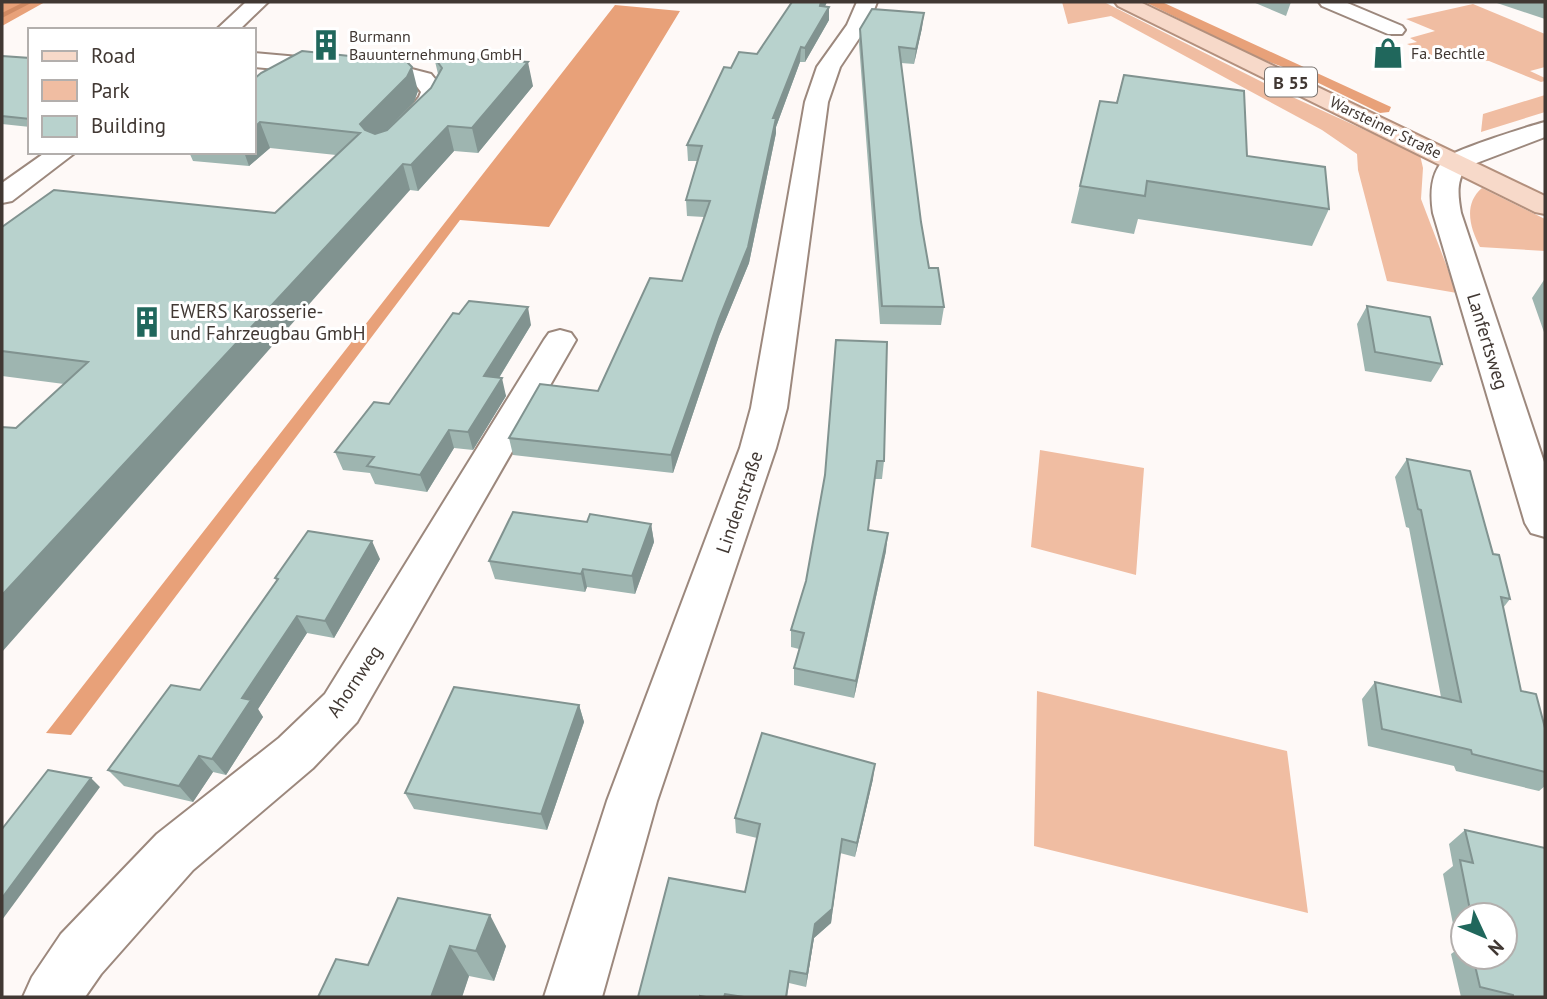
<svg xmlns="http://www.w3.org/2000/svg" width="1547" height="999" viewBox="0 0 1547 999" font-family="'PT Sans',sans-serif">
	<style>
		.green { fill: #f0bda2 }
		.forest { fill: #e8a179 }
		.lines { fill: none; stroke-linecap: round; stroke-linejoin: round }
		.stream { fill: #d08a63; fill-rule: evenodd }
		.minor-casing { stroke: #9c887d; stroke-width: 4 }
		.major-casing { stroke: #b3907d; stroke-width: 4 }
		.minor { fill: #fff; fill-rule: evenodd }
		.major { fill: #f7d9c9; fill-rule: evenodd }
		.wall { fill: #9eb5b0; fill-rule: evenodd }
		.shaded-wall { fill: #819390 }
		.building { fill: #b8d2cd; stroke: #819390; stroke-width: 2 }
		.labels { text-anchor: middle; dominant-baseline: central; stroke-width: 6; stroke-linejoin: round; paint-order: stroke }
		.far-poi-label { font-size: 16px; fill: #413833; stroke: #fff; text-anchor: start }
		.far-street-label { font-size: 16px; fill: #413833; stroke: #fff }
		.shield { fill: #fff; stroke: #7a7470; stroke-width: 2 }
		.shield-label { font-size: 18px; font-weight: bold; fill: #413833 }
		.poi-label { font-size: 19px; fill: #413833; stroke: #fff; text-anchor: start }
		.street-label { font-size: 19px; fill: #413833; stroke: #fff }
	</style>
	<rect width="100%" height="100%" fill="#fef9f7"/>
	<!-- green -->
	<path class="green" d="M1062,2h42l184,93 132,60 3,13 -2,31 36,94 -70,-12 -29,-111 -1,-16 -35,-24 -211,-114 -43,8z
		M1473,4l72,30v33l-15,4 15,7v3l-4,1 -52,-21 -53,-4 -29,-13 10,-2 -7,-4 25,-7 -29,-12z
		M1545,95v17l-64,20 2,-18z
		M1482,188l63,31v32l-65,-4c-10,-19 -17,-43 2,-59z
		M1040,450l104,18 -8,107 -105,-28z
		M1037,691l250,60 21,162 -274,-67z"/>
	<!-- forest -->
	<path class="forest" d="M2,2h43l-43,24z
		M1145,2h17l229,105 -2,5 -9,1 -86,-42 -38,-14z
		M615,5l65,6 -131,216 -89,-7 -389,515 -25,-2z"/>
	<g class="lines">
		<!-- stream -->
		<path class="stream" d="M24,2h9l-31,16v-5z"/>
		<defs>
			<path id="minor" d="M246,2h22l-29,28h-23z
				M857,2h20l-9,23 -28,42 -12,35 -41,306 -11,40 -119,353 -55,196h-58l63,-196 133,-353 11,-40 54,-306 12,-35 30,-42z
				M1319,2h26l57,24 3,4 -3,4h-14l-66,-28z
				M254,53l146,13 31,8 14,17c-7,20 -26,49 -50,43l-3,-5 27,-32 2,-5 -6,-8 -16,-4 -145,-13z
				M1545,122v15l-79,30c-10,15 -8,29 -5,46l84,252v72l-14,-4 -6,-10 -92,-310c-3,-19 -3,-42 14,-56 11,-8 82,-31 98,-35z
				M46,152h30l-64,49 -10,2v-20z
				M560,330l11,3 5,7 -219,382 -44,46 -120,102 -92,104 -16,23h-62l9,-20 29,-43 96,-100 122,-96 46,-44 219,-354 5,-7z"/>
			<path id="major" d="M1115,2h25l405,194v18l-10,-2 -417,-206z"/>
		</defs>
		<!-- minor casing -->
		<use href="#minor" class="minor-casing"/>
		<!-- major casing -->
		<use href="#major" class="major-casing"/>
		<!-- minor -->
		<use href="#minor" class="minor"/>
		<!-- major -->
		<use href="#major" class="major"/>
	</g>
	<!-- wall -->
	<path class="wall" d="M792,2h35l-2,4 4,1v13l-24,42h-5l-24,65v6l-27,130 -30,73 -46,137 -160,-18 -4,-17 89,-47 84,-110 22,-64 -17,-1 -1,-16 11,-39h-9l-1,-16 44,-77 26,-14z
		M1253,2h38l-5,14z
		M1494,2h51v17z
		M922,28l-8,36 -13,-1 20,159 8,46 15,39 -3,18 -61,-1 -21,-280 1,-15z
		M2,56l28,2v69l-28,-3z
		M434,57l99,29 -55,67 -24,-2 -36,40 -8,-1 -394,238 48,-44 -62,-8v-149l273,-14 61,-58 -66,-7 -21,18 -56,-5 -4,-9h65l7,-79 157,18 -4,11 -28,29 1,-1 44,-42 7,-14z
		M1124,75l205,134 -17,37 -174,-27 -4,15 -63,-11 29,-122 16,2z
		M1544,280h1v55l-13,-37z
		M1367,306l75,58 -11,18 -66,-11 -8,-47z
		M531,325l-32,53 7,18 -33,54 -19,-2 -27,44 -52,-8 -5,-11 -27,-3 -8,-18 54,-48z
		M836,340l48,121 -2,18h-7l-7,52 18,20 -32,147 -60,-13v-17l5,-19 -8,-2v-17l15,-49 19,-106z
		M1407,459l86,95 17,45 -7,9 18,83 24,37v58l-6,5 -83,-20 -2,-5 -86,-20 -6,-47 13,-17 66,15 -32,-169 -3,-1 -11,-50z
		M587,522l64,2 3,18 -19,52 -48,-7 -2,5 -90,-13 -6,-18z
		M380,559l-46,79 -27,-5 -49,76 5,8 -37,58 -13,-3 -20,30 -69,-16 -16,-16 92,-80 77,-108 -2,-4z
		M579,705l5,17 -37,108 -133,-21 -9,-16z
		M873,779l-18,78 -15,-4 -9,70 -17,15 -8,49 -17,-4 -2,14h-149l107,-105 12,-54 -21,-5 -1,-15z
		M1465,830l80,167h-84l-10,-43 7,-5 -15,-75 10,-8 -4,-22zM1463,915h42v42h-42z
		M398,898l108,48 -12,35 -25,-5 -7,21h-144l50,-32z"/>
	<!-- shaded-wall -->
	<path class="shaded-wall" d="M821,2h6l-8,17 1,-13z
		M829,7v13l-24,42v-14z
		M924,13l-2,15 -8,36 2,-15z
		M801,47l-1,15 -24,65v6l-27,130 -30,73 -46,137 -2,-18 102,-337z
		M528,62l5,24 -55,67 -6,-25z
		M412,67l6,24 -4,11 -46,47 -8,-25z
		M260,122l10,26 -21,18 -5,-14h10v-24z
		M448,126l6,25 -36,40 -7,-26z
		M403,164l7,26 -408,462v-57z
		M528,307l3,18 -42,69 -5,-18z
		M502,378l4,18 -33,54 -5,-18z
		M449,430l5,18 -27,44 -7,-17z
		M651,524l3,18 -19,52 -3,-18z
		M888,533l-2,18 -32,147 2,-17z
		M372,541l8,18 -46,79 -9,-17z
		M583,569l4,18 -2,5 -4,-18z
		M297,616l10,17 -49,76 5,8 -37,58 -14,-16 30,-61z
		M579,705l5,17 -37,108 -6,-16z
		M199,756l14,16 -20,30 -14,-16z
		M875,764l-2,15 -18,78 2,-14z
		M91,778l9,9 -98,133v-22z
		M842,839l-11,84 -17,15 -8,49 1,-13 8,-50z
		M490,915l16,31 -12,35 -18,-30z
		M450,946l19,30 -7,21h-31z"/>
	<!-- building -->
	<path class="building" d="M792,2h29l-1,4 9,1 -24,41 -4,-1 -28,71h3l-28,129 -29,72 -48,136 -162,-17 31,-54 58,7 52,-113 32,3 28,-80 -24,-1 16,-54 -15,-1 37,-78 7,1 8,-16 18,2z
		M872,9l52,4 -8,36 -17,-2 22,175 8,46h9l6,39 -62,-1 -22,-277z
		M302,51l105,11 5,5 -5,10 -47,47 5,6 10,4 12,-4 44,-42 11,-20 -8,-11 94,5 -56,66 -24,-2 -37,39 -8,-1 -401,431v-168l14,1 72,-66 -86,-11v-124l52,-37 221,23 85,-80 -100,-11 -6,6v-49l7,-6z
		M2,56l28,2v61l-28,-3z
		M1124,75l120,16 3,65 78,11 4,42 -182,-28 -2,15 -65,-10 20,-85 17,2z
		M469,301l59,6 -44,69 18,2 -34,54 -19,-2 -29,45 -53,-9 7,-9 -39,-5 39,-50 15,2 64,-91 6,1z
		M1367,306l63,11 12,47 -67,-12z
		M836,340l51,2 -3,119h-7l-9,69 20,3 -32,148 -62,-13 10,-35 -13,-3 15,-49 19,-106z
		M1407,459l63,12 23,83 6,1 11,44 -9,-2 20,94 15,3 9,34v44l-73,-18 -1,-4 -89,-21 -7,-47 86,20 -40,-192 -3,-1z
		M513,512l74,10 3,-8 61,10 -19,52 -49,-7 -2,5 -92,-13z
		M308,531l64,10 -47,80 -28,-5 -55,82 9,2 -39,59 -13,-3 -20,30 -71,-16 63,-85 29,5 78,-111 -3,-1z
		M454,687l125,18 -38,109 -136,-21z
		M762,733l113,31 -18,79 -15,-4 -10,70 -17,15 -8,50 -17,-3 -4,26h-42l-19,-3 -1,3h-18l-6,-1v1h-62l31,-119 76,14 15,-68 -25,-6z
		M48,770l43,8 -89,120v-69z
		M1465,830l80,18v149h-32v-2l-33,-8 -7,-30h32v-42h-34l-11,-55 13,3z
		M398,898l92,17 -14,36 -26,-5 -19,51h-113l18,-38 32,6z"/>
	<!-- icons -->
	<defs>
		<symbol id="building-bare" viewBox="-9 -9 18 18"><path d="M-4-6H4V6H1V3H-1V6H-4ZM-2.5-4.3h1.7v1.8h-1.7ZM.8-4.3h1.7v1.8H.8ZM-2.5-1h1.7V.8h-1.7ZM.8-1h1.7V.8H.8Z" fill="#20675c" stroke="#fff" stroke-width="2.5" paint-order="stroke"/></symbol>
		<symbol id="shop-bare" viewBox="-9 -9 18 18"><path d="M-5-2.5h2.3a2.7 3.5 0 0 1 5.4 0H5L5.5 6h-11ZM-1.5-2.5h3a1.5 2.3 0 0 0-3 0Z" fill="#20675c" stroke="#fff" stroke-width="2.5" paint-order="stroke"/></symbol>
	</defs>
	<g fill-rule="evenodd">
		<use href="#building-bare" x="304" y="23" width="44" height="44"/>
		<use href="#shop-bare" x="1366" y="31" width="44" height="44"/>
		<use href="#building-bare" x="125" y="300" width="44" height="44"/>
	</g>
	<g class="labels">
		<!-- far-poi labels -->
		<g class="far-poi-label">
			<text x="349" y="36">Burmann<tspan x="349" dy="18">Bauunternehmung GmbH</tspan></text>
			<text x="1411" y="53">Fa. Bechtle</text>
		</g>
		<!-- far-street labels -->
		<g class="far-street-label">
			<text transform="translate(1386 127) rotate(26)">Warsteiner Straße</text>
		</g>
		<!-- shield labels -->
		<rect class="shield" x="1265" y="67.5" width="52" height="29" rx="5"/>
		<g class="shield-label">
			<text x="1291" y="82">B 55</text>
		</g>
		<!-- poi labels -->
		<g class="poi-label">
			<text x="170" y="311">EWERS Karosserie-<tspan x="170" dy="22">und Fahrzeugbau GmbH</tspan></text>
		</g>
		<!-- street labels -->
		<g class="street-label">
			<text transform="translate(1488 341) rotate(73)">Lanfertsweg</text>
			<text transform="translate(739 502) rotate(-71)">Lindenstraße</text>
			<text transform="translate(354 681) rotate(-56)">Ahornweg</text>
		</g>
	</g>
	<!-- border -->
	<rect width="1547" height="999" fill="none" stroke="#413833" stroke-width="7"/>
	<!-- legend -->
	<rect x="28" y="28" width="228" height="126" fill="#ffffff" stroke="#b3afad" stroke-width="2"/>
	<rect x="42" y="51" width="35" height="10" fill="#f7d9c9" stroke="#b3afad" stroke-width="2"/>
	<text x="91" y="63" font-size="21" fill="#413833">Road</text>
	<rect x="42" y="80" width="35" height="21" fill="#f0bda2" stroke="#b3afad" stroke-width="2"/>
	<text x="91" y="98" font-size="21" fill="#413833">Park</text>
	<rect x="42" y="116" width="35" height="21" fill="#b8d2cd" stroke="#b3afad" stroke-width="2"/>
	<text x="91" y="133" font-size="21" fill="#413833">Building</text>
	<!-- north arrow -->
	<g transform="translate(1484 936) rotate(134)"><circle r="33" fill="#ffffff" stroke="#b3afad" stroke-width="2"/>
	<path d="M0-5L12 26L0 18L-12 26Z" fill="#20675c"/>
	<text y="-10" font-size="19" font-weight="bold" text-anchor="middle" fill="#413833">N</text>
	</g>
</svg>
